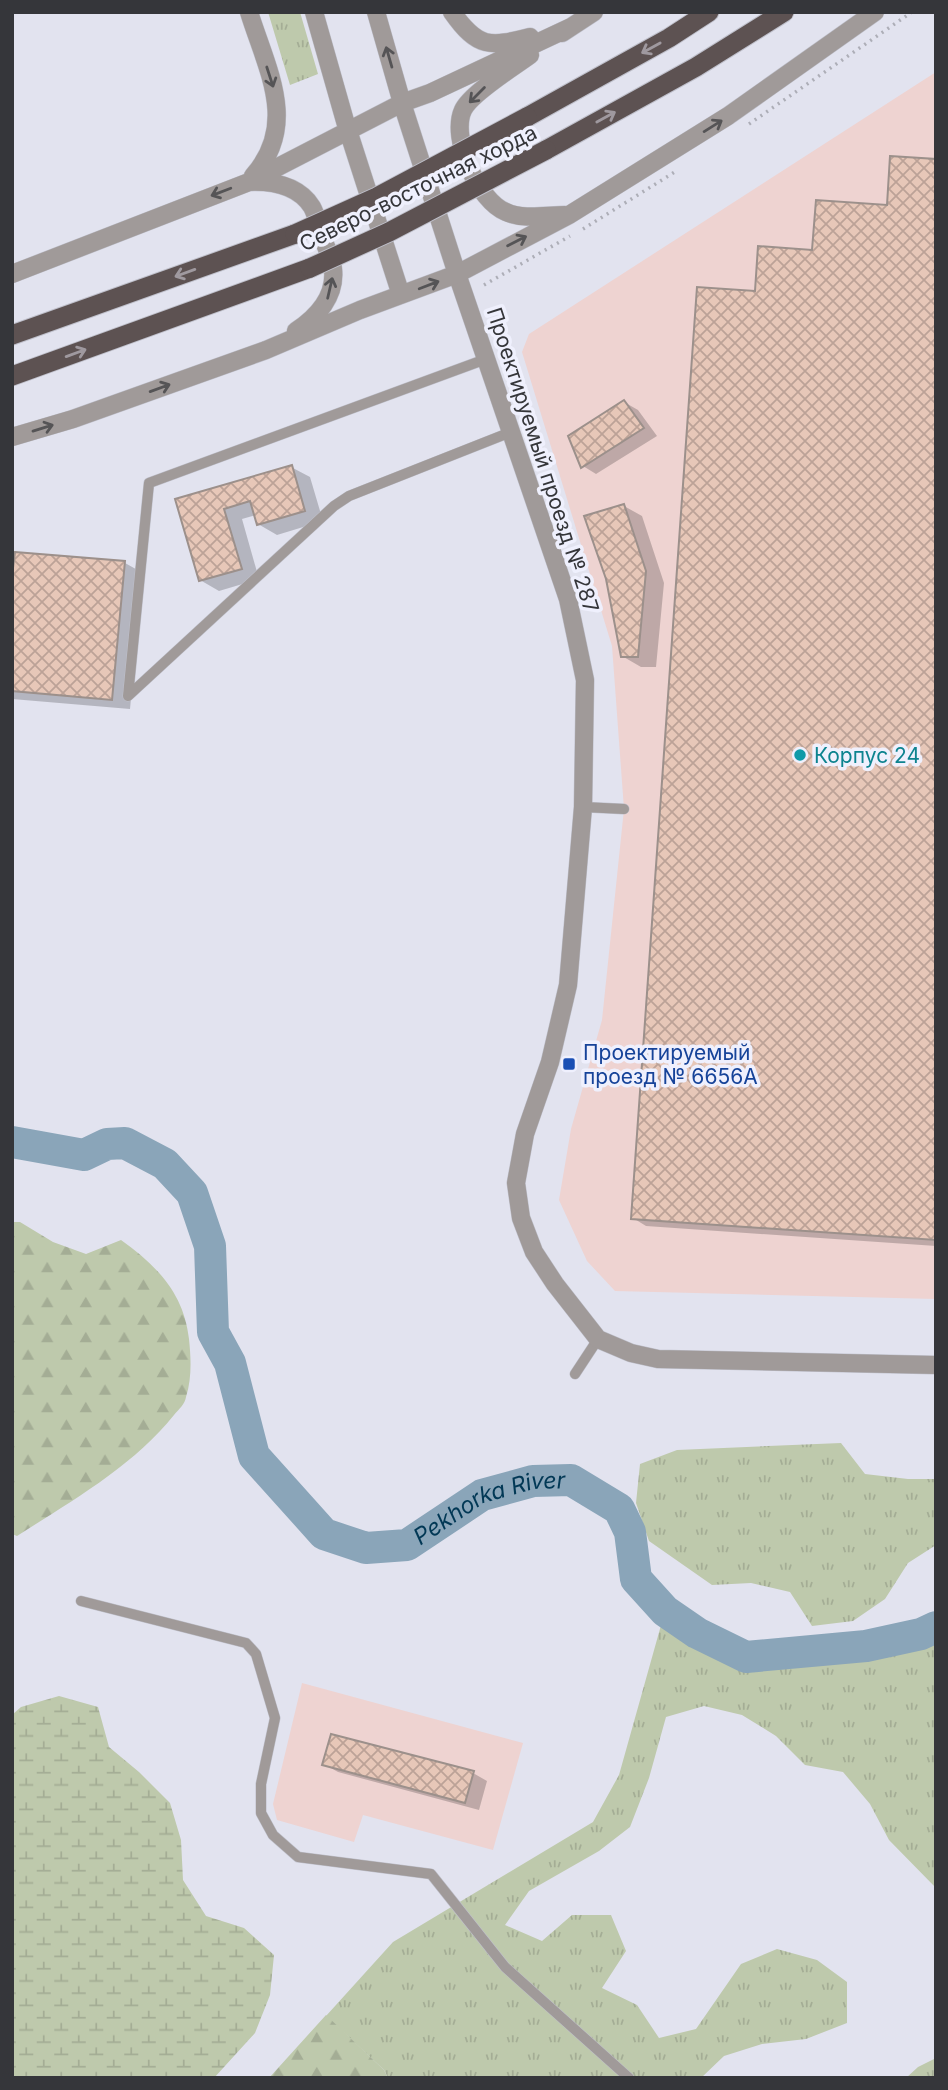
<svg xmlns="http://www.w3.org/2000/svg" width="948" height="2090" viewBox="0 0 948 2090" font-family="Inter,sans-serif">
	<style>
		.industrial { fill: #eed3d1 }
		.grass { fill: url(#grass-tufts) }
		.forest { fill: url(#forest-firs) }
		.wetland { fill: url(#wetland-marsh) }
		.shadow { fill: #0003 }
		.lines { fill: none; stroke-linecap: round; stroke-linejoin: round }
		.river { stroke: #8aa5b9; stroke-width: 32 }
		.building { fill: url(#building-cross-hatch); stroke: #9c908b; stroke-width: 2 }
		.service-casing { stroke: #bfc0cb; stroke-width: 11 }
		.minor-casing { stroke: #bfc0cb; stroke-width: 19 }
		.tertiary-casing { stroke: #bfc0cb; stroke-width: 19 }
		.trunk-casing { stroke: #bfc0cb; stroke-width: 21 }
		.path { stroke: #adaeb7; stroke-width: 3.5; stroke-dasharray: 2 5; stroke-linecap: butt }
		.service { stroke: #a09a99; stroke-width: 10 }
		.minor { stroke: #a09a99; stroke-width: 18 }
		.tertiary { stroke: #a09a99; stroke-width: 18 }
		.trunk { stroke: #5d5252; stroke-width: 19 }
		.trunk-bridge-casing { stroke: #bfc0cb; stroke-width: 21; stroke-linecap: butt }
		.trunk-bridge { stroke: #5d5252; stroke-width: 19 }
		.oneway { stroke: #9f999f }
		.oneway2 { stroke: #555456 }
		.culture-dot { fill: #0f9aa8; stroke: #eff0fd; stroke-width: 2.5 }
		.transit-dot { fill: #1a4fb4; stroke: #eff0fd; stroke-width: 2.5 }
		.labels { text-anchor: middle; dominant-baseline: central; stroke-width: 7; stroke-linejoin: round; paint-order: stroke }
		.street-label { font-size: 21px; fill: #35363a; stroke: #eff0fd }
		.culture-label { font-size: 21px; fill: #0d838f; stroke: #eff0fd; text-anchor: start }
		.transit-label { font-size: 21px; fill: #164399; stroke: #eff0fd; text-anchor: start }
		.water-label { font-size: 23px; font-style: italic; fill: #023855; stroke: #eff0fd }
	</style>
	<defs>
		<pattern id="grass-tufts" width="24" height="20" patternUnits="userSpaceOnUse" patternTransform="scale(1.75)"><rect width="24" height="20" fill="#bec9ac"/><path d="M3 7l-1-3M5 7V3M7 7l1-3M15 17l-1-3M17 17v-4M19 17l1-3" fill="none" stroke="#a4ad95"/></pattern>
		<pattern id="forest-firs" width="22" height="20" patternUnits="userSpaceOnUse" patternTransform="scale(1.75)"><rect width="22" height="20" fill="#bec9ac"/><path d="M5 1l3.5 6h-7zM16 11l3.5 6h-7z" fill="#a4ad95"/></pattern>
		<pattern id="wetland-marsh" width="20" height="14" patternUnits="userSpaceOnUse" patternTransform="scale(1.75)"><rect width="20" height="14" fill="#bec9ac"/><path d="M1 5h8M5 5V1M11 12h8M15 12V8" fill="none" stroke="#a4ad95"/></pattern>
		<pattern id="building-cross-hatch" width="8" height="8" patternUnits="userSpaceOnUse" patternTransform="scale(1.75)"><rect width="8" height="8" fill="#e7c7b8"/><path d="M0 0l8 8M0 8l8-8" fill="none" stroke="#bca297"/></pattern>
	</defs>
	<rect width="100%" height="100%" fill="#e2e3ef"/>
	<!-- industrial -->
	<path class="industrial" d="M936,72v1227l-321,-8 -28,-30 -28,-61 12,-71 31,-109 22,-211 -12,-163 -90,-294 7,-18z
		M302,1683l221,60 -30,107 -130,-35 -9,27 -77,-22 -4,-16z"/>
	<!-- grass -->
	<path class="grass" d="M268,12h32l18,62 -28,11z
		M841,1443l24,31 43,5h28v66l-28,18 -23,36 -32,22 -41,5 -22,-34 -39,-9 -39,2 -63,-44 -13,-38 4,-39 37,-14z
		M665,1611l32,22 49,24 120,-11 55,-12 15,-7v261l-47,-48 -19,-36 -27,-32 -38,-7 -29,-29 -34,-21 -38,-9 -38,11 -17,61 -19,49 -31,24 -70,40 -24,34 37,16 30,-26h39l15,36 -24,37 35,17 22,33 37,-9 45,-65 36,-15 40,11 30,22v41l-41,16 -44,5 -38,12 -23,22h-313l-4,-8 -58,-54 67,-74 200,-120 26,-47z
		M936,2058v20h-30l12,-11z"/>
	<!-- forest -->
	<path class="forest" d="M12,1222h8l33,20 33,12 35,-14c35,25 63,53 68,99 2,19 3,39 -3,58 -1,7 -7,12 -12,18 -42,52 -101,85 -157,121l-5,-2z
		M326,2015l58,55 4,8h-119z"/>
	<!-- wetland -->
	<path class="wetland" d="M59,1696l39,11 11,40 30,25 31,31 11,37 2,40 23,36 38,12 30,27 -4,40 -15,38 -41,45h-202v-363l9,-8z"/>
	<!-- shadow -->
	<path class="shadow" d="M936,161v1085l-290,-20 -13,-8 124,-925 57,-42 74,-44z
		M624,402l14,8 19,26 -61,38 -13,-8z
		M291,467l19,10 13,44 -46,14 -19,-11 -2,-9 -14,4 17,60 -40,12 -19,-11 -23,-80z
		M624,506l18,10 22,67 -8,84h-15l-19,-11z
		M12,553l113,10 18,10 -13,136 -118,-10z
		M324,1764l149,9 14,8 -8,29 -141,-38z"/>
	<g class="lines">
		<!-- river -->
		<path class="river" id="s1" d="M12,1142l72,13 23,-11 18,-1 40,21 27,29 18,53 3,86 17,31 24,93 70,78 42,14 41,-3 75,-50 51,-14 38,-1 48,29 11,23 6,47 29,32 32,22 49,24 120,-11 55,-12 15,-7"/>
	</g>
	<!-- building -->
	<path class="building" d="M890,156l46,3v1081l-305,-21 66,-932 58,4 3,-45 54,4 4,-50 71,5z
		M624,400l20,28 -63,40 -13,-32z
		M292,465l13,46 -48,14 -7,-24 -26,8 18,60 -43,12 -24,-82z
		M624,504l22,67 -8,86h-17l-15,-78 -22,-63z
		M15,552l110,9 -13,139 -100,-9v-115z
		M331,1734l143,37 -9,32 -143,-38z"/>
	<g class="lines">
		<defs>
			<path id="service" d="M486,359l-337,124 -21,213 206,-190 15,-10 162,-64
				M583,807l41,2
				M575,1374l23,-35
				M81,1601l165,42 10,11 19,64 -14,66v29l12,22 25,22 133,17 74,93 124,111"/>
			<path id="minor" d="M457,274l111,325 17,81 -2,127 -15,178 -18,77 -25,72 -9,49 5,35 13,34 21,32 43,55 33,14 27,6 278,6"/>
			<path id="tertiary" d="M249,12c18,58 50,112 4,164
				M314,12l31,109 56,174
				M376,12l26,91 55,171
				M452,12c26,37 38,35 78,25
				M562,33l32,-21
				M530,55c-16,12 -59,38 -67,55 -13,28 15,91 43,102 17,8 41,3 59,3
				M249,182c24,-1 49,3 63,25 5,9 7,22 11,31 3,10 9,21 10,31 3,27 -16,48 -37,62
				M12,274l237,-92 153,-79 28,-10 141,-66
				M12,437l61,-18 193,-69 94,-40 97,-36 112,-59 159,-99 147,-104"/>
			<path id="trunk" d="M527,117l142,-79 40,-26
				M546,150l150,-83 88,-55
				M12,335l283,-101
				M12,376l298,-108"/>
		</defs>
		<!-- service casing -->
		<use href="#service" class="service-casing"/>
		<!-- minor casing -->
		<use href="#minor" class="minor-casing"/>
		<!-- tertiary casing -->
		<use href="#tertiary" class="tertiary-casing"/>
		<!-- trunk casing -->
		<use href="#trunk" class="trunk-casing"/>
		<!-- path -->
		<path class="path" d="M749,124l163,-112
			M583,229l95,-59
			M484,285l86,-49"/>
		<!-- service -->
		<use href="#service" class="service"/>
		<!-- minor -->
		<use href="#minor" class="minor"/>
		<!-- tertiary -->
		<use href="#tertiary" class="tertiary"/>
		<!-- trunk -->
		<use href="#trunk" class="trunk"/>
		<defs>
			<path id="trunk-bridge" d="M295,234l82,-37 150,-80
				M310,268l79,-36 157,-82"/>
		</defs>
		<!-- trunk-bridge casing -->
		<use href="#trunk-bridge" class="trunk-bridge-casing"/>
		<!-- trunk-bridge -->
		<use href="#trunk-bridge" class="trunk-bridge"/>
	</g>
	<!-- one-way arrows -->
	<defs><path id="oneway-shaft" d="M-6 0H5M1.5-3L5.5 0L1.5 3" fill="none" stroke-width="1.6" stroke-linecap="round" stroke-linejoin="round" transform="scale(1.75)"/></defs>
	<g class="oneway">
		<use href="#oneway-shaft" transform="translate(651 48) rotate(151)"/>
		<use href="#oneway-shaft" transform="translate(606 117) rotate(-29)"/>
		<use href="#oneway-shaft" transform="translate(185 273) rotate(160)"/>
		<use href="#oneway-shaft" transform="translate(76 353) rotate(-20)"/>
	</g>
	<g class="oneway2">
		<use href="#oneway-shaft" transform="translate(389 57) rotate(-106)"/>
		<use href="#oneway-shaft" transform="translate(270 77) rotate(72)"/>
		<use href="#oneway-shaft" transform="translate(477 95) rotate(135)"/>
		<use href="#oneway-shaft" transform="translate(713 126) rotate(-32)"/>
		<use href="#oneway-shaft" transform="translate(221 192) rotate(159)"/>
		<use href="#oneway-shaft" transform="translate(517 241) rotate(-27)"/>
		<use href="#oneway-shaft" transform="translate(429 285) rotate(-21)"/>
		<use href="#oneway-shaft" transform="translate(330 288) rotate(-77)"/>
		<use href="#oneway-shaft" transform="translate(160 388) rotate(-20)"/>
		<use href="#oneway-shaft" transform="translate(43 428) rotate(-17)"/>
	</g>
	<!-- markers -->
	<circle class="culture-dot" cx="800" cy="755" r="7"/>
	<rect class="transit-dot" x="562" y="1057" width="14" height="14" rx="3.5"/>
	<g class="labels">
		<!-- street labels -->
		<g class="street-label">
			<text transform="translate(418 188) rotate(-26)">Северо-восточная хорда</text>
			<text transform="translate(543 460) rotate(72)">Проектируемый проезд № 287</text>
		</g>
		<!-- culture labels -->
		<g class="culture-label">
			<text x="814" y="755">Корпус 24</text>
		</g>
		<!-- transit labels -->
		<g class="transit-label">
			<text x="583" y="1052">Проектируемый<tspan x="583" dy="24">проезд № 6656А</tspan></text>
		</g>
		<!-- water labels -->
		<g class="water-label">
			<text stroke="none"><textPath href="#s1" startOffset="758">Pekhorka River</textPath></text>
		</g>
	</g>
	<!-- border -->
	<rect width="948" height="2090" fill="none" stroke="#35363a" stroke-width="28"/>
</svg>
